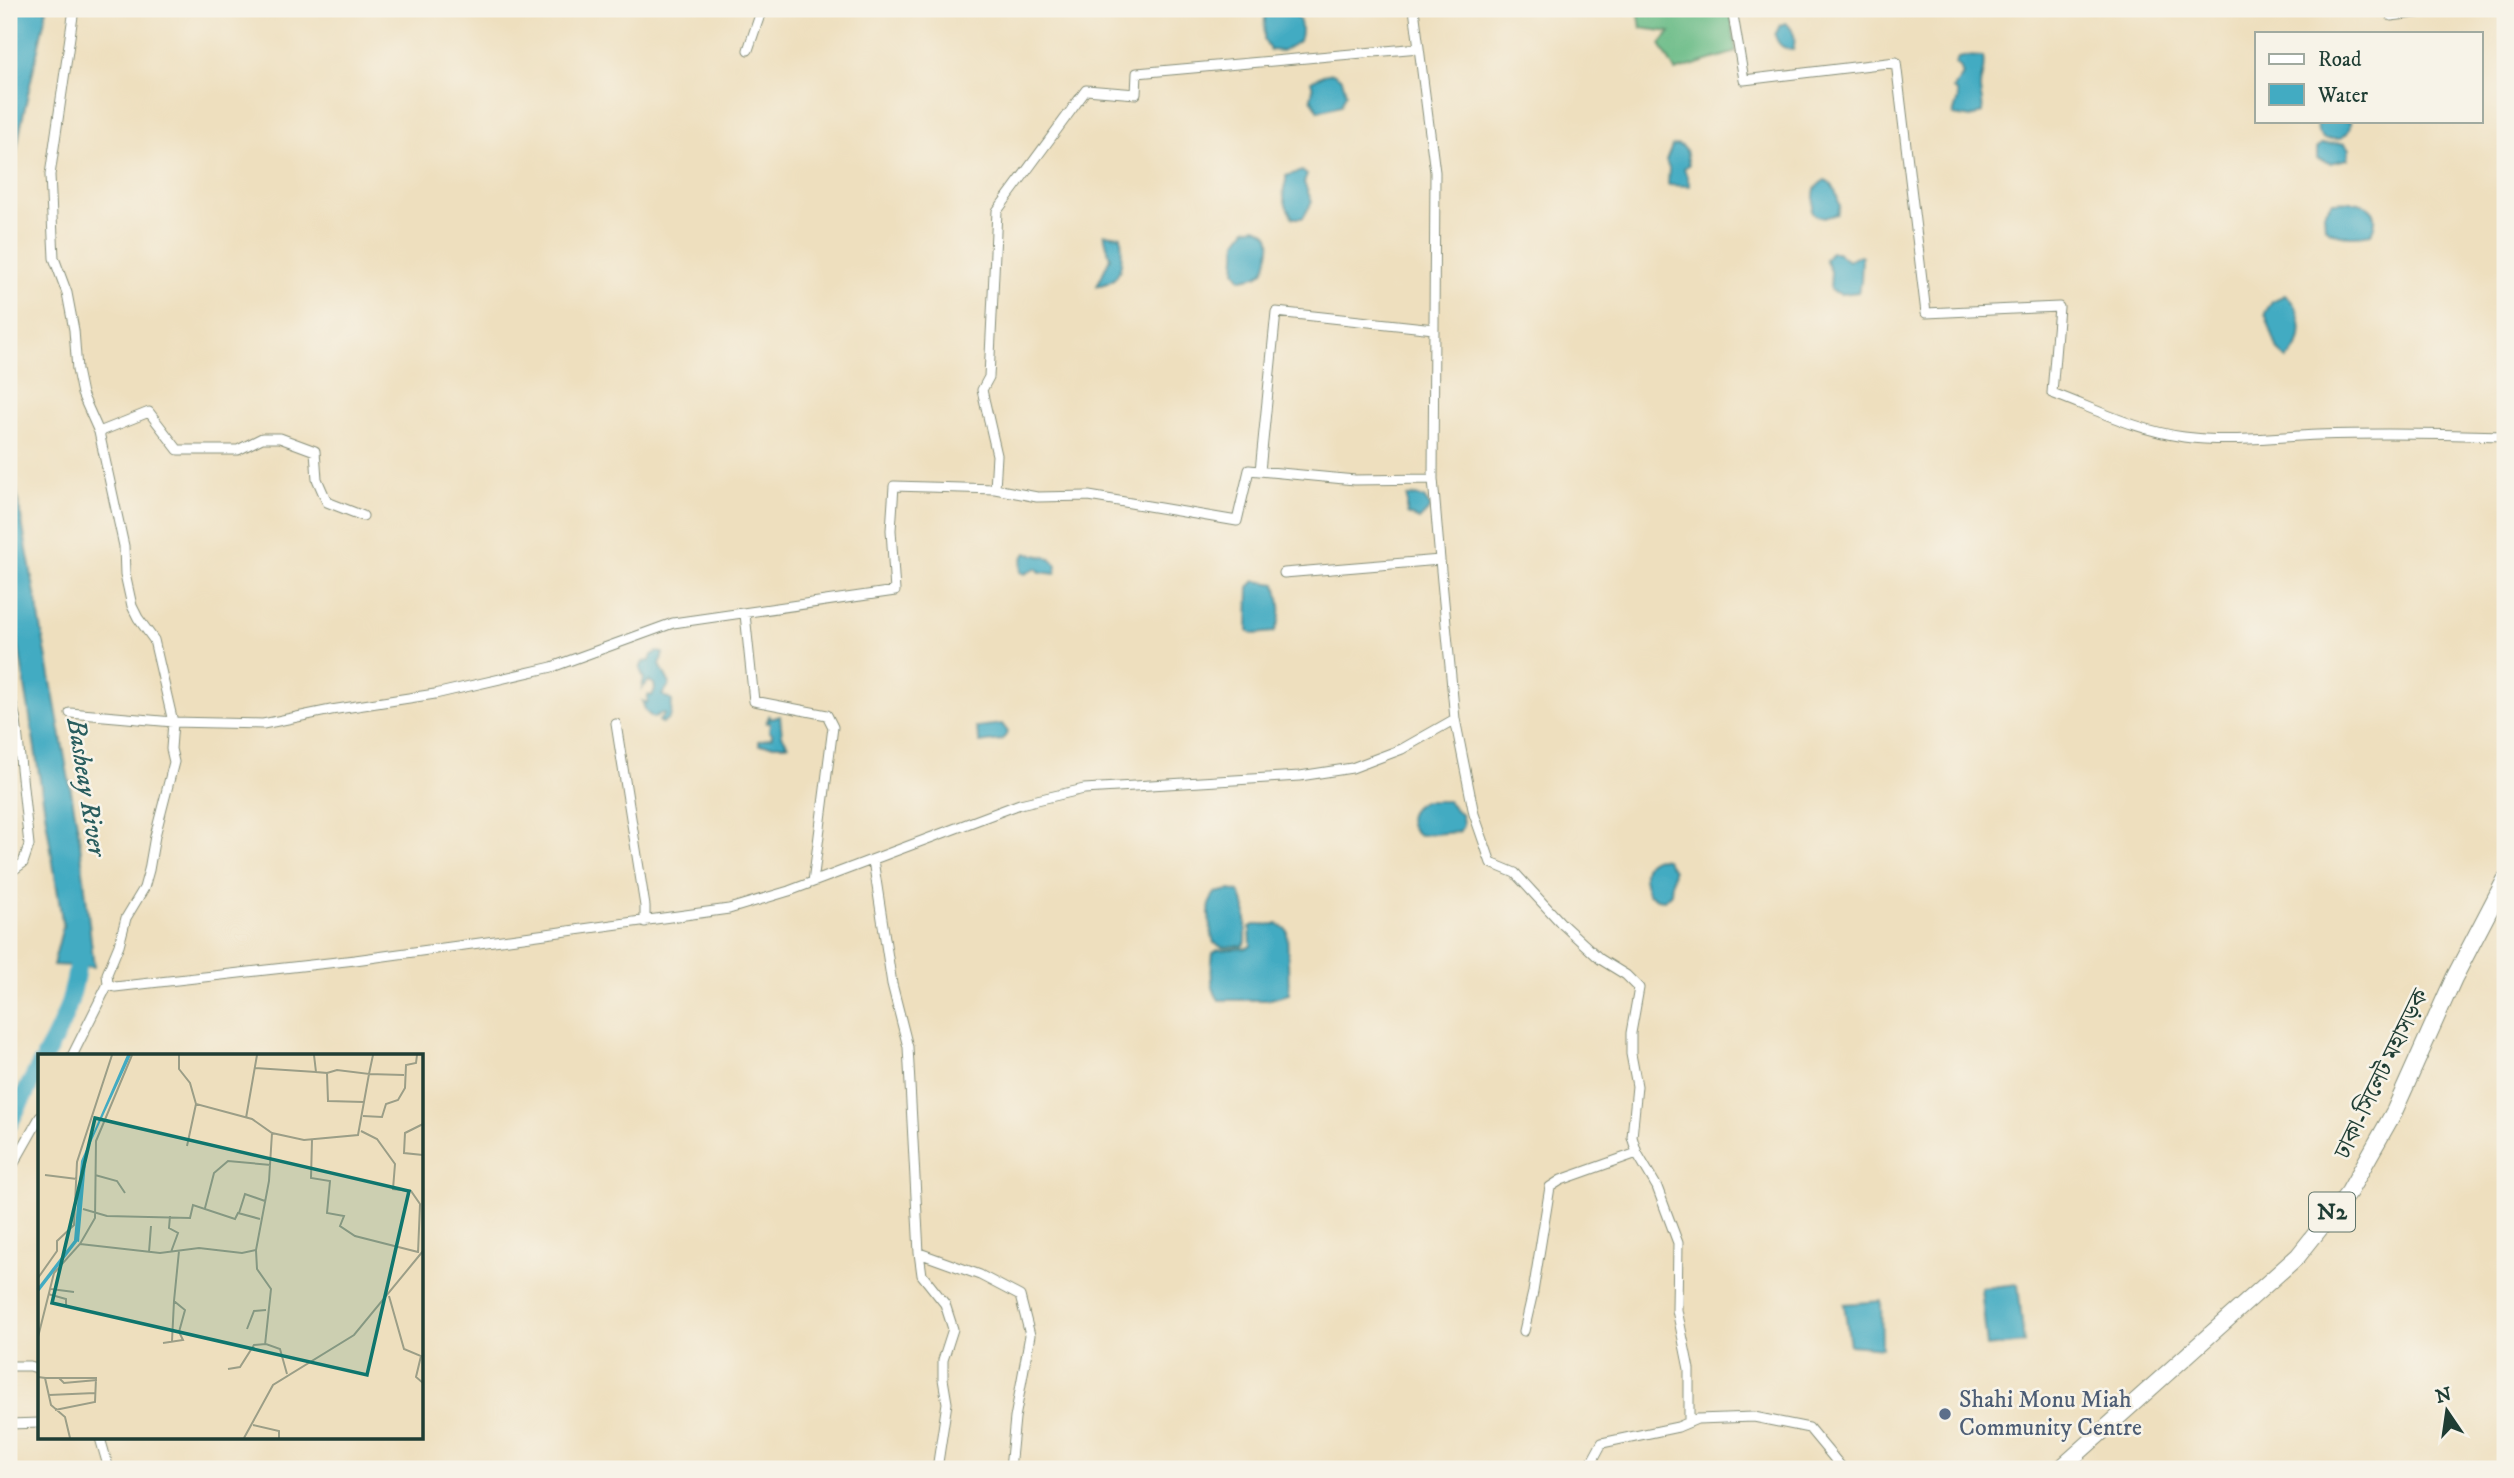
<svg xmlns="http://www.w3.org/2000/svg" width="2514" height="1478" viewBox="0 0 2514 1478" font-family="'IM FELL DW Pica','Noto Serif Bengali',serif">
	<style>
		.forest { fill: #69bb86; stroke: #447c5d; stroke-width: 2 }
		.water { fill: #42abc2; stroke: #30747b; stroke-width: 2 }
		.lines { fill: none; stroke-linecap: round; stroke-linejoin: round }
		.river { stroke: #42abc2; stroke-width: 18 }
		.street-casing { stroke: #868e79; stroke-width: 11 }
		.highway-casing { stroke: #868e79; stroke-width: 18 }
		.street { stroke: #fff; stroke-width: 9 }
		.highway { stroke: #fff; stroke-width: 16 }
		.service-dot { fill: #5c6f8a; stroke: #f7f3e8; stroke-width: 2.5 }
		.labels { text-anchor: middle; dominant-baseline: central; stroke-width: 5; stroke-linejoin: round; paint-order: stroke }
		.shield { fill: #f7f3e8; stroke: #60746a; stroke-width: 2 }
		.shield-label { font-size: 23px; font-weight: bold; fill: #1f3d34 }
		.street-label { font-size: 24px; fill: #1f3d34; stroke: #f7f3e8 }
		.service-label { font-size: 24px; fill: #4e5e75; stroke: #f7f3e8; text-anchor: start }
		.water-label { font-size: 26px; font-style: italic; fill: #2a5e5f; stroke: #f7f3e8 }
		.inset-river { fill: none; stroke: #42abc2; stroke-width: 3.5 }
		.inset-road { fill: none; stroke: #9b9e87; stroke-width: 2 }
		.view { fill: #0f766e; fill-opacity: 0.15; stroke: #0f766e; stroke-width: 3.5 }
		.inset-edge { fill: none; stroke: #1f3d34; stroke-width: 3.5 }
	</style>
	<rect width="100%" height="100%" fill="#f7f3e8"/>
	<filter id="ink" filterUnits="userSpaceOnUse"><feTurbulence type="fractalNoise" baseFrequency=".0143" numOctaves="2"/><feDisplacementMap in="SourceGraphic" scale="14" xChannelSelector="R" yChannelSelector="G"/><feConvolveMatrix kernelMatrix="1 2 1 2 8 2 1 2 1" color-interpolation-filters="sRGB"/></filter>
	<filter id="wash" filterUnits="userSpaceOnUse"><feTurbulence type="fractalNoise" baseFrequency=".00686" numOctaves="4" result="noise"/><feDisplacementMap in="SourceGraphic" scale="28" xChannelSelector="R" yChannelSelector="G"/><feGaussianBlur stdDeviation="1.57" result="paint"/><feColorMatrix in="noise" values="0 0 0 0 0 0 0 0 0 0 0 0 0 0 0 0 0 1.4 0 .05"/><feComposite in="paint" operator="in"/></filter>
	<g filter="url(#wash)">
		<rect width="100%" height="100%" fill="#eedfbe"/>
		<!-- forest -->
		<path class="forest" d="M1638,9h64l29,5 5,38 -61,19 -15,-27 10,-12 -29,-4z"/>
		<!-- water -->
		<path class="water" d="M10,9h37l-26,116 -12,68z
			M1284,9c16,3 20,17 15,32l-17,10 -12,-1 -6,-10 1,-24z
			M1786,23c9,8 10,16 7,27 -11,-2 -15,-5 -18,-15l5,-10z
			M1967,56l16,1c3,14 -3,19 -3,31 0,9 4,15 2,24l-11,6 -18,-3 5,-16 -1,-7 -4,-3 10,-14 -3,-8 -5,-3 3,-6z
			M1333,73l9,6 4,14 -5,12 -23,6 -7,-13 2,-9 -2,-8 12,-6z
			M2317,121h33c1,9 -3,13 -10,18h-16l-6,-6z
			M2340,143l5,1 4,5 -1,10 -18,4 -13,-4v-10l4,-5z
			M1677,145l5,1 4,4 3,15 -5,3 6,18 -22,-1 1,-16 -3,-8 6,-15z
			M1302,171l5,4 -3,8 8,19 -9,16h-10c-6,-9 -11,-19 -9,-30 1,-4 3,-8 2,-12z
			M1825,180c10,3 12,17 15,26l-3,8c-11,4 -17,7 -25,-3 6,-14 -5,-20 13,-31z
			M2333,202c24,-2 53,1 38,32 -15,3 -34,4 -46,-7l-1,-14z
			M1256,227c15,5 16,13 13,27 -2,6 -2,13 -6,17 -5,6 -14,7 -22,8l-6,-8 2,-30 9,-12z
			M1104,234l17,2c1,23 5,45 -24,50l13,-28z
			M1831,252h6l11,9 12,-6 2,1 -1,26 -3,10 -17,2 -11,-4 1,-19 -6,-11z
			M2285,295c19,14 22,50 2,64l-9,-8 -13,-38 7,-12z
			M9,451l70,384 15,132 -41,-2 10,-39 -54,-342z
			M1416,495l8,3 7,10 -12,12 -12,-6v-17z
			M1026,553l24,5 7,7 -2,9 -15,-2 -4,-4 -11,6 -5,-2 2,-13z
			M1255,581l21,3c4,16 8,34 -2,48l-20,2 -6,-3 1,-44z
			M657,652l6,1 -3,12 10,19 -8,11 10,6 -1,14 -3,5 -7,3 -2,-2 6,-7 -3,-1 -9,5 -7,-6 -4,-11 5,2 1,-8 4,1 3,-7 -1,-5 -5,-3 -7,7 2,-10 -4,-9 3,-7 7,-1 2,-6z
			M769,716l2,3 9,-3 2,19 6,10h-29v-4l13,-4v-4l-3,-1 1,-9h-4z
			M1002,724l6,8 -6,8 -22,3 -4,-16z
			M1423,801h25l14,15 1,10 -4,6 -40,3c-15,-11 -12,-26 4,-34z
			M1658,858l8,1 7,11 -2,23 -7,7 -7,-1 -9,-6c-5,-14 -9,-31 10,-35z
			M1230,890l9,2c9,15 7,33 7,50l-4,4 -20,1 -8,-4c-4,-15 -9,-37 1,-50z
			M1278,924l9,6 2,64 -22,6h-48c-9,-11 -8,-33 -6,-47l5,-3 29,-2 4,-2 -1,-19 4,-2z
			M2018,1284l6,59 -37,4 -6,-59z
			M1881,1301l1,47 -32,-3 -6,-41z"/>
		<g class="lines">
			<!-- river -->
			<path class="river" d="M45,1056c20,-34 34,-72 33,-112
				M9,1124l31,-59"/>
		</g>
	</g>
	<g filter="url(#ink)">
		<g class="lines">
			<defs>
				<path id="street" d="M1414,9l21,163 -2,307 7,81 15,159 19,95 17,49 24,10 46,50 39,36 26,16 13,13 -8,45v21l6,32 -5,51 5,16 20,34 21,56 -1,67 12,59v53
					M1732,9l12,71 152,-18 30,251 133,-6 -7,86c43,16 86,38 132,44 45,6 89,0 134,-2 62,-2 124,-1 187,1
					M2390,9l1,7 59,-7
					M748,50l14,-41
					M99,432l50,-20 29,38h60l24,-12h18l35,13 2,28 10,23 36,14
					M1260,471l16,-159 158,17
					M995,489l2,-34 -15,-65 7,-13 8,-166 89,-121 50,4 1,-21 282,-25
					M1284,573l156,-13
					M745,614l9,87 73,14 6,12 -20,155
					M9,691l7,29 13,125 -6,18 -14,10
					M70,713l103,9 90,2 68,-14 104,-16 117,-27 121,-44 222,-32 -4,-61 3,-44 101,3 42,8 52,-1 148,25 12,-51 106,10 78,-1
					M616,724l29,182v16
					M873,860l19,124 16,63 11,206 61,22 40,21 10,39 -15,83 -5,51
					M108,984l7,3 240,-27 374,-51 60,-18 231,-87 64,-15 216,-13 52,-8 50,-19 53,-30
					M72,1056l36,-72 -1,-10 12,-29 7,-27 18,-30 5,-18 6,-34 19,-74 -3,-13 2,-27 -19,-82 -16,-22 -6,-12 -7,-32 -1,-28 -25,-114 -17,-38 -5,-24 -3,-40 -7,-37 -13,-35 -4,-83 24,-166
					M9,1172l31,-55
					M919,1253l3,22 23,29 8,25 -10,31v19l4,24 -10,66
					M1524,1331l9,-39 17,-105 11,-7 76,-27
					M9,1366h21l10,3
					M9,1424l31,-1
					M100,1438l9,31
					M1588,1469l14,-26 76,-16 19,-8 57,-2 55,11 34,41"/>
				<path id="highway" d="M2060,1469l238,-213 51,-64 45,-80 60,-134 51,-98"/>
			</defs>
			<!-- street casing -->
			<use href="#street" class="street-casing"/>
			<!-- highway casing -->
			<use href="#highway" class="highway-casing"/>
			<!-- street -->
			<use href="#street" class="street"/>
			<!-- highway -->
			<use href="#highway" class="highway"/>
		</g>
	</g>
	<!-- markers -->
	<circle class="service-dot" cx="1945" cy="1414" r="7"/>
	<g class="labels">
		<!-- shield labels -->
		<rect class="shield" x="2309" y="1192.5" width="46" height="39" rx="5"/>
		<g class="shield-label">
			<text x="2332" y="1212">N2</text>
		</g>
		<!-- street labels -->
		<g class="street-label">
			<text transform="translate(2382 1074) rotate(-64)">ঢাকা-সিলেট মহাসড়ক</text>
		</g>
		<!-- service labels -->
		<g class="service-label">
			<text x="1959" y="1400">Shahi Monu Miah<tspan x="1959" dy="28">Community Centre</tspan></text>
		</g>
		<!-- water labels -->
		<g class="water-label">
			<text transform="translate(86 787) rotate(81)">Basheay River</text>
		</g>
	</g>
	<!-- overview -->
	<g transform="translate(38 1054)">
		<rect width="385" height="385" fill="#eedfbe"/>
		<path d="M89,1h4l-44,96 -8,91 -5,-2 7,-79z" fill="#42abc2"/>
		<path class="inset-river" d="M0,236l40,-52"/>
		<path class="inset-road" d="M141,1v14l11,14 6,21 56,15 20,14 32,7 54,-5 11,-61 35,1M276,1l2,17 11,1 1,28 36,1M217,14l61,4M289,19l10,-3 32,4 4,-19M325,62l19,1 4,-13 12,-4 7,-12 1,-23 10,-2 1,-8M208,64l11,-63M385,70l-18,9 -1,20 19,2M323,77l16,8 18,25 -2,25 18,2 9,13 -2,49M274,86l-1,38 19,3 -3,32 17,3 -4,10 15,10 63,16M149,92l9,-42M7,121l32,4M57,121l22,6 8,12M167,154l9,-35 14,-12 43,4M45,155l24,7 83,2 3,-13 42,14 3,-6 22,6M201,159l6,-19 20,7M132,162l-1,12 9,5 -7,19M42,190l80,9 39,-5 43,5 14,-3M111,198l2,-26M0,224l19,-27v-10l17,-16 3,-63 35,-107M13,235l23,3M10,240l18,5v7M351,242l15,53 17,7 -5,21 7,6M209,275l7,-18 12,-1M0,283l16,-64 26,-29 15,-26 1,-77 36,-86M134,287l2,-40M125,289l20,-3 -4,-8 6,-22 -11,-9 5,-50M227,291l6,-56 -14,-20 -1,-19 13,-69 3,-48M190,315l12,-2 14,-22 12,-1 14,5 7,25M0,323l7,1 6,27 14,12 5,21M7,324h51l-1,24 -40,8M21,324l5,5 33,-3M11,341l46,-2M215,371l26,6v7M206,384l29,-53 81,-50 69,-84"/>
		<path class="view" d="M57,64l314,73 -42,184 -315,-72z"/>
		<rect width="385" height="385" class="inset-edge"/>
	</g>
	<!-- margin -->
	<rect width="2514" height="1478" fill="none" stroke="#f7f3e8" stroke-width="35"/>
	<!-- legend -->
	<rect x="2255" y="32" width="228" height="91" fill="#f7f3e8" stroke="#a1aaa0" stroke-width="2"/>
	<rect x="2269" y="54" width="35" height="10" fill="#ffffff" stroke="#a1aaa0" stroke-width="2"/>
	<text x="2318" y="66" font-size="21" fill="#1f3d34">Road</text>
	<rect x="2269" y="84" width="35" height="21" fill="#42abc2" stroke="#a1aaa0" stroke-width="2"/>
	<text x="2318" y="102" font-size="21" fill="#1f3d34">Water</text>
	<!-- north arrow -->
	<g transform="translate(2447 1411) rotate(347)" stroke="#f7f3e8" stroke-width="5" paint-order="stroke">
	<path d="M0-5L12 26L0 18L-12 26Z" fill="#1f3d34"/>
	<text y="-10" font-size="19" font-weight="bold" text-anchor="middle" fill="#1f3d34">N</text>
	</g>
</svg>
